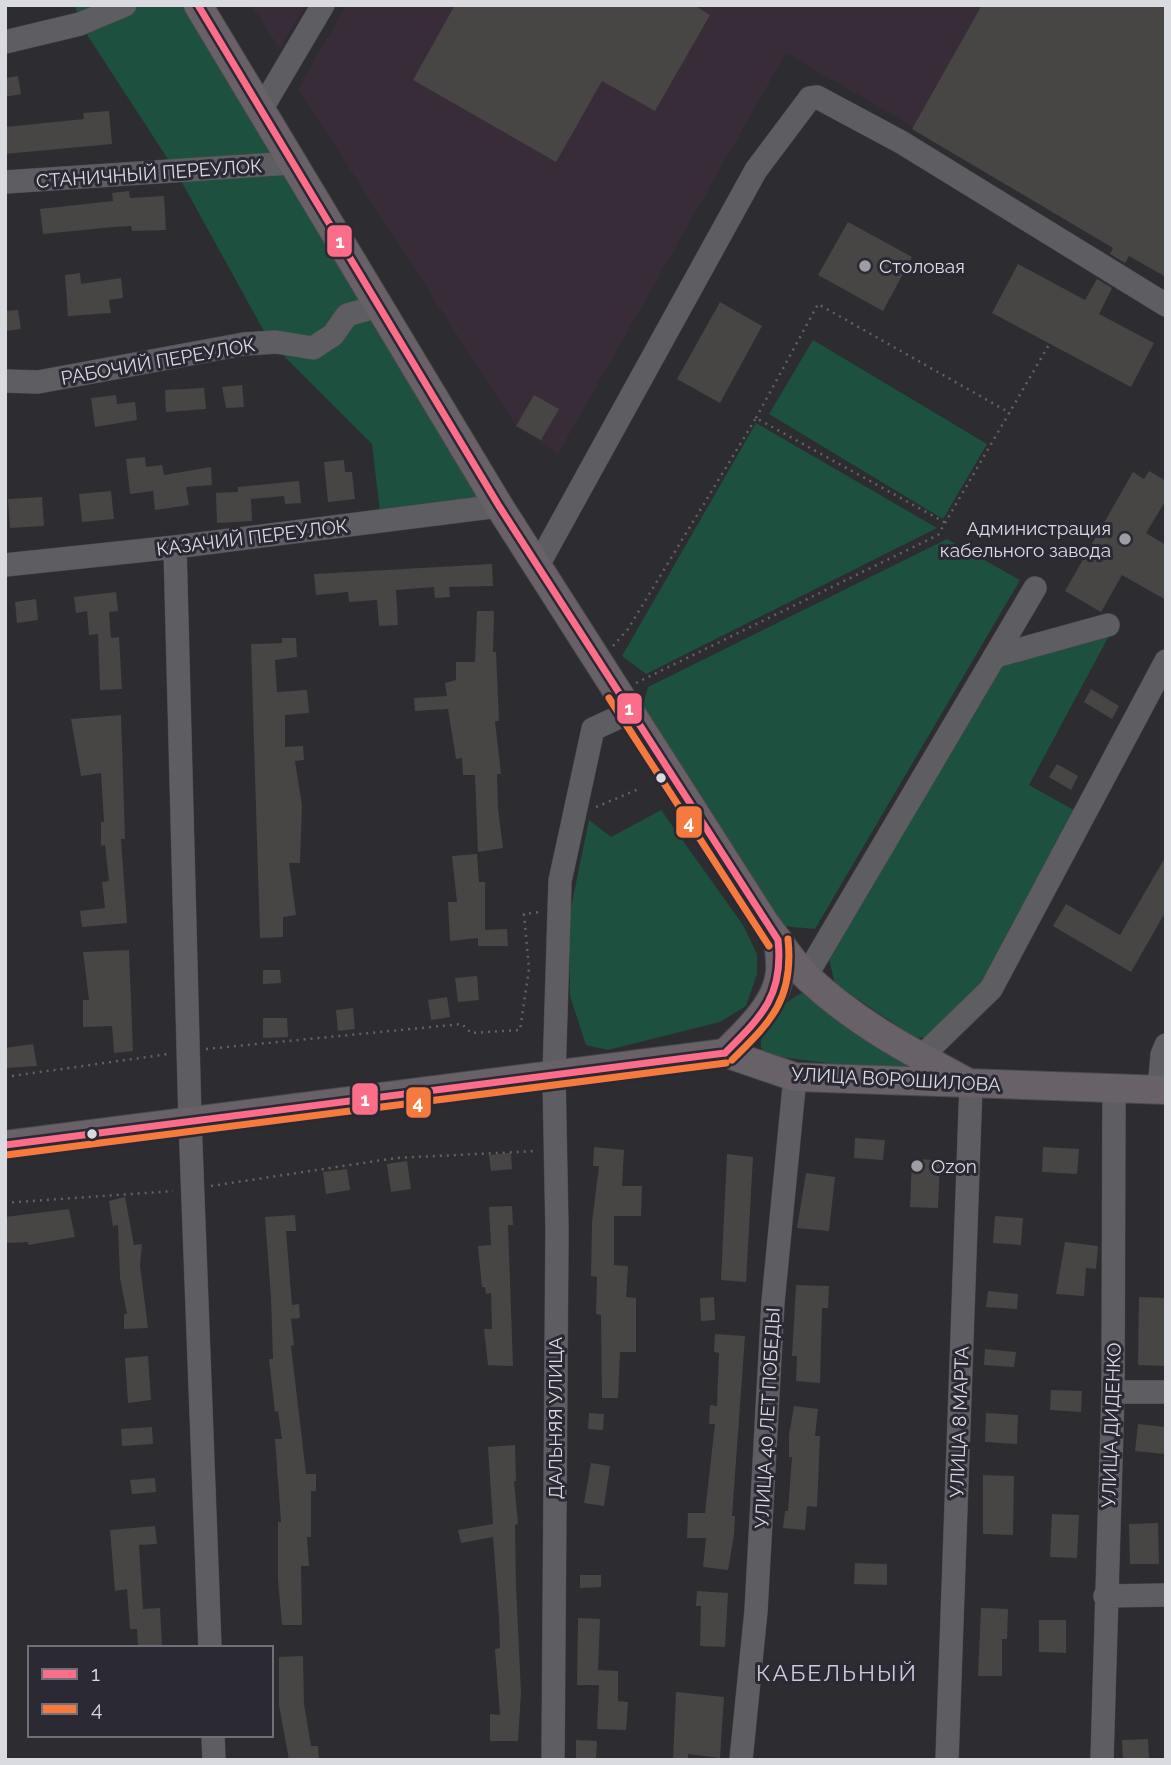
<svg xmlns="http://www.w3.org/2000/svg" width="1171" height="1765" viewBox="0 0 1171 1765" font-family="Raleway,sans-serif">
	<style>
		.industrial { fill: #382c39 }
		.green { fill: #1d503e }
		.building { fill: #484545 }
		.lines { fill: none; stroke-linecap: round; stroke-linejoin: round }
		.minor-casing { stroke: #48484d; stroke-width: 24 }
		.major-casing { stroke: #48484d; stroke-width: 30 }
		.path { stroke: #626266; stroke-width: 2.5; stroke-dasharray: 2 5; stroke-linecap: butt }
		.minor { stroke: #5e5d62; stroke-width: 23 }
		.major { stroke: #686167; stroke-width: 28 }
		.bus-1-casing { stroke: #2a2934; stroke-width: 12 }
		.bus-2-casing { stroke: #2a2934; stroke-width: 12 }
		.bus-1 { stroke: #fb6d88; stroke-width: 7 }
		.bus-2 { stroke: #f6793e; stroke-width: 7 }
		.poi-dot { fill: #9d9da3; stroke: #2a2934; stroke-width: 2.5 }
		.bus-dot { fill: #dadae1; stroke: #2a2934; stroke-width: 2.5 }
		.labels { text-anchor: middle; dominant-baseline: central; stroke-width: 6; stroke-linejoin: round; paint-order: stroke }
		.street-label { font-size: 19px; fill: #dadae1; stroke: #2a2934 }
		.poi-label { font-size: 19px; fill: #dadae1; stroke: #2a2934; text-anchor: start }
		.quarter-label { font-size: 23px; letter-spacing: 2px; fill: #cccad9; stroke: #2a2934 }
		.line-badge { stroke: #2a2934; stroke-width: 2.5 }
		.badge-label { font-size: 19px; text-anchor: middle; font-weight: bold; fill: #fff }
	</style>
	<rect width="100%" height="100%" fill="#2c2c31"/>
	<!-- industrial -->
	<path class="industrial" d="M251,5h54l-25,44z
		M346,5h820v270l-380,-222 -228,401 -42,-28 -218,-337z"/>
	<!-- green -->
	<path class="green" d="M75,5h123l301,501 -118,15 -9,-77 -102,-102 -95,-172 -95,-146z
		M813,340l174,104 -44,75 -174,-105z
		M756,423l181,105 -291,146 -24,-18z
		M947,539l73,41 -205,349 -32,-3 -141,-217 6,-22z
		M1111,632l-82,153 52,29 -88,165 -60,58 -17,1 -81,-54 -6,-25 174,-296z
		M661,810l82,115 14,29v20l-11,32 -26,16 -112,28 -22,-5 -16,-49 -1,-79 20,-97 22,17z
		M802,993l106,73 -10,6 -134,-17c-13,-25 17,-52 38,-62z"/>
	<!-- building -->
	<path class="building" d="M455,5h239l16,10 -55,96 -53,-30 -46,81 -143,-82z
		M982,5h184v272l-37,-21 -4,7 -15,-9 3,-6 -201,-119z
		M18,76l3,18 -16,3v-19z
		M109,111l3,33 -107,10v-27l79,-8 -1,-6z
		M129,191l1,7 34,-2 2,34 -34,1 -1,-5 -18,1 -70,7 -3,-25 73,-8 -1,-8z
		M848,222l64,35 -29,54 -65,-36z
		M1018,264l67,36 12,-21 15,9 -13,26 55,29 -23,44 -139,-74z
		M80,273l1,11 40,-6 2,20 -14,2 2,13 -43,3 -3,-41z
		M720,302l42,24 -42,77 -43,-24z
		M18,310l3,19 -16,2v-20z
		M242,385l2,22 -18,1 -4,-21z
		M204,388l2,21 -40,3 -1,-22z
		M116,395l1,9 18,-2 2,18 -42,7 -4,-29z
		M534,395l25,14 -18,31 -25,-14z
		M145,457l1,10 16,-2 2,10 47,-8 1,18 -26,2 3,18 -34,5 -2,-19 -23,3 -4,-35z
		M344,460l1,12h7l3,27 -27,3 -4,-40z
		M1149,471l17,10v19l-20,33 20,12v55l-44,-25 -21,37 -36,-21 68,-119 11,7z
		M299,481l2,22 -16,1 -1,-8 -33,3 1,22 -35,2 -1,-30 22,-1v-5z
		M111,491l3,28 -32,3 -3,-28z
		M42,497l2,29 -34,2 -2,-29z
		M492,564l1,22 -44,1 1,10 -15,1 -1,-11 -38,3 2,35 -19,1 -2,-26 -28,2 -1,-10 -32,3 -2,-21z
		M116,592l2,19 -9,1 2,26 8,-1 3,52 -22,1 -2,-56 -9,1 -2,-24 -11,2 -2,-16z
		M36,599l2,21 -21,3 -2,-21z
		M477,611h17l-1,41h3l3,69h-4l6,53h-4l1,35 5,39 -25,4 -3,-77h-12l-1,-17 -6,1 -8,-50 -33,2 -1,-13 33,-2 -2,-13 11,-3v-18h19z
		M282,638h14l1,19 -22,3 2,32 30,-2 2,23 -24,2v32l18,-1 1,14 -9,1 7,44 -2,58h-11l7,52 -13,2v20l-23,1 -9,-294 31,-1z
		M1091,689l28,17 -7,13 -28,-17z
		M121,715l4,124h-4l6,84 -45,4 -2,-16 25,-3 -3,-26 7,-1 -4,-36 -4,1v-24h3l-3,-49 -20,3 -10,-57z
		M1057,764l21,12 -7,14 -22,-13z
		M477,854l2,28h6v48l22,-1 1,17h-30v-8l-28,3 -2,-39h9l-5,-46z
		M1166,856v55l-35,61 -78,-46 13,-22 54,31z
		M129,950l4,101 -19,2 -2,-27 -29,1v-27h6l-6,-48z
		M263,970h17l1,13 -18,1z
		M477,976l2,24 -21,2 -3,-24z
		M447,997l3,20 -19,3 -3,-20z
		M353,1008l2,21 -17,2 -2,-21z
		M263,1018h24l1,19 -25,1z
		M33,1044l4,22 -32,2v-20z
		M855,1138l30,2 -2,20 -29,-2z
		M594,1147l30,3 -2,36h20l-1,30h-27v49l14,1 -2,31 10,1v54h-16l-2,46h-16l-1,-83 -5,-1 1,-37 -6,-1 1,-54 7,-56h-6z
		M1043,1147l36,2 -2,25 -35,-2z
		M511,1153l1,16 -21,2 -2,-16z
		M727,1154l26,3 -7,125 -25,-2z
		M912,1159l28,1 -2,48 -28,-1z
		M407,1161l4,28 -20,3 -4,-28z
		M347,1169l3,21 -24,4 -3,-22z
		M806,1173l29,4 -6,54 -32,-3z
		M125,1197l9,48 8,-1 -2,21 8,63 -24,1v-15h3l-7,-36 -2,-53 -5,1 -4,-25z
		M512,1206l1,19h-5l5,141 -25,-1 -4,-36h8l-1,-36 -5,1 -1,-7h-3l-4,-41 13,-1 -2,-38z
		M69,1209l6,28 -47,8v-3l-23,1v-26z
		M295,1215l1,16h-10l6,74 7,-1 1,14 -9,1 3,26 -3,1 15,128h10v17h-5v46h-4l2,29h-8l1,59h-20l-4,-45v-58h3l-6,-83h7l-4,-28 -3,1 -6,-53h4l-2,-62 -6,-80z
		M995,1216l28,2 -2,27 -28,-2z
		M1065,1242l33,4 -2,23 -10,-1 -2,28 -28,-2z
		M796,1285l33,1 -1,22h-6l-2,75 -24,-2 1,-25h-5z
		M988,1291l30,3 -1,15 -31,-2z
		M714,1297l1,23 -14,1 -1,-23z
		M1139,1297l27,1v68l-28,-1z
		M715,1334l30,2 -13,180h3l-1,19 -6,35 -25,-3 3,-29h-19l1,-25h17l10,-89h-6l1,-19 7,1 2,-53 -5,-1z
		M985,1349l31,3 -2,15 -30,-2z
		M148,1356l3,44 -23,3 -3,-45z
		M1051,1390l31,1 -1,21 -31,-2z
		M794,1406l24,3 -3,27h5l-3,71 -10,-1 -2,24 -22,-2 2,-17h3l4,-54h-3v-22z
		M589,1413l15,1 -1,16 -15,-1z
		M986,1413l32,2 -1,29 -32,-2z
		M1138,1424l28,3 -1,27 -30,-3z
		M152,1427l1,17 -31,2 -1,-17z
		M515,1445l1,36h-2l4,43 -3,1 1,61 5,107 -3,48h-28v-27l10,1 -5,-66 5,-1 -1,-32 -6,-79 -32,6 -3,-13 35,-6 -5,-77z
		M591,1463l19,3 -6,40 -20,-3z
		M983,1475l31,1 -1,59 -30,-1z
		M155,1478l1,14 -24,2 -2,-14z
		M1052,1514l27,1 -2,43 -27,-1z
		M1158,1523l1,41h-29l-1,-40z
		M155,1526l2,18 -18,1 4,64 17,-1 2,40h-24l-1,-19h-7l-3,-40 -12,2 -5,-61z
		M855,1563l32,1v21l-33,-1z
		M580,1575h21v12l-21,1z
		M697,1591l31,2 -3,54 -25,-1 1,-40h-5z
		M981,1608l27,1 -1,30h-5v37h-24z
		M578,1618l22,1 -2,51 20,1v30l10,1 -2,28 -29,-1 2,-44h-22z
		M1039,1620h27v33l-27,-1z
		M303,1656l1,48 7,42h7l1,14h-30l-10,-55v-48z
		M676,1692l48,5 -4,61 -32,-4v6h-15z
		M1148,1739l1,21h-26l-1,-20z
		M576,1740l21,1 -1,19h-20z"/>
	<g class="lines">
		<defs>
			<path id="minor" d="M5,42l75,-18 45,-19
				M261,110l62,-105
				M5,182l287,-19
				M5,381l33,1 206,-38 32,-2 37,6 20,-13 14,-20 32,-9
				M175,547l15,573 20,528
				M5,565l170,-18 324,-41
				M537,567l219,-397 54,-72 7,-1 84,45 265,163
				M996,656l112,-31
				M806,976l229,-388
				M921,1057l70,-68 175,-328
				M1159,1090l3,-35 4,-10
				M1113,1392h53
				M1105,1596l61,-1
				M213,1735l1,25
				M553,1760l4,-529 -3,-155 6,-195 33,-152 37,-17
				M741,1760l15,-149 17,-309 22,-225
				M947,1760l24,-676
				M1102,1760l11,-368 1,-303"/>
			<path id="major" d="M198,5l301,501 266,417c14,18 27,39 43,55 48,45 105,75 163,106
				M725,1053c20,-20 49,-46 54,-75 3,-12 0,-26 -1,-38
				M5,1145l720,-92 70,24 371,13"/>
		</defs>
		<!-- minor casing -->
		<use href="#minor" class="minor-casing"/>
		<!-- major casing -->
		<use href="#major" class="major-casing"/>
		<!-- path -->
		<path class="path" d="M756,418l62,-114 192,109
			M613,646l15,-17 128,-211 190,105
			M636,683l302,-148 112,-192
			M596,807l45,-19
			M206,1049l256,-25 9,9 49,-3 9,-61 -5,-55 16,-2
			M5,1077l163,-23
			M211,1186l185,-28 142,-7
			M5,1203l168,-12"/>
		<!-- minor -->
		<use href="#minor" class="minor"/>
		<!-- major -->
		<use href="#major" class="major"/>
		<defs>
			<path id="bus-1" d="M198,5l301,501 279,434
				M725,1053c37,-37 59,-58 53,-113
				M5,1145l720,-92"/>
			<path id="bus-2" d="M609,698l160,248
				M732,1060c40,-39 62,-62 56,-121
				M6,1155l720,-92"/>
		</defs>
		<!-- bus-1 casing -->
		<use href="#bus-1" class="bus-1-casing"/>
		<!-- bus-2 casing -->
		<use href="#bus-2" class="bus-2-casing"/>
		<!-- bus-1 -->
		<use href="#bus-1" class="bus-1"/>
		<!-- bus-2 -->
		<use href="#bus-2" class="bus-2"/>
	</g>
	<!-- markers -->
	<g class="poi-dot">
		<circle cx="865" cy="266" r="7"/>
		<circle cx="1125" cy="539" r="7"/>
		<circle cx="917" cy="1166" r="7"/>
	</g>
	<g class="bus-dot">
		<circle cx="661" cy="778" r="6"/>
		<circle cx="92" cy="1134" r="6"/>
	</g>
	<g class="labels">
		<!-- street labels -->
		<g class="street-label">
			<text transform="translate(149 173) rotate(-4)">СТАНИЧНЫЙ ПЕРЕУЛОК</text>
			<text transform="translate(158 361) rotate(-10)">РАБОЧИЙ ПЕРЕУЛОК</text>
			<text transform="translate(252 537) rotate(-7)">КАЗАЧИЙ ПЕРЕУЛОК</text>
			<text transform="translate(896 1079) rotate(3)">УЛИЦА ВОРОШИЛОВА</text>
			<text transform="translate(555 1418) rotate(-90)">ДАЛЬНЯЯ УЛИЦА</text>
			<text transform="translate(767 1418) rotate(-87)">УЛИЦА 40 ЛЕТ ПОБЕДЫ</text>
			<text transform="translate(959 1422) rotate(-88)">УЛИЦА 8 МАРТА</text>
			<text transform="translate(1111 1425) rotate(-88)">УЛИЦА ДИДЕНКО</text>
		</g>
		<!-- poi labels -->
		<g class="poi-label">
			<text x="879" y="266">Столовая</text>
			<text x="1111" y="528" text-anchor="end">Администрация<tspan x="1111" dy="22">кабельного завода</tspan></text>
			<text x="931" y="1166">Ozon</text>
		</g>
		<!-- quarter labels -->
		<g class="quarter-label">
			<text x="837" y="1672">КАБЕЛЬНЫЙ</text>
		</g>
	</g>
	<g class="line-badge">
		<rect x="326" y="224" width="27" height="34" rx="7" fill="#fb6d88"/>
		<rect x="616" y="692" width="27" height="33" rx="7" fill="#fb6d88"/>
		<rect x="675" y="805" width="28" height="34" rx="7" fill="#f6793e"/>
		<rect x="351" y="1082" width="28" height="34" rx="7" fill="#fb6d88"/>
		<rect x="405" y="1086" width="27" height="33" rx="7" fill="#f6793e"/>
	</g>
	<g class="badge-label">
		<text x="340" y="248">1</text>
		<text x="629" y="715">1</text>
		<text x="689" y="829">4</text>
		<text x="365" y="1106">1</text>
		<text x="418" y="1109">4</text>
	</g>
	<!-- border -->
	<rect width="1171" height="1765" fill="none" stroke="#dadae1" stroke-width="14"/>
	<!-- legend -->
	<rect x="28" y="1646" width="245" height="91" fill="#2a2934" stroke="#707079" stroke-width="2"/>
	<rect x="42" y="1669" width="35" height="10" fill="#fb6d88" stroke="#707079" stroke-width="2"/>
	<text x="91" y="1681" font-size="21" fill="#dadae1">1</text>
	<rect x="42" y="1704" width="35" height="10" fill="#f6793e" stroke="#707079" stroke-width="2"/>
	<text x="91" y="1716" font-size="21" fill="#dadae1">4</text>
</svg>
